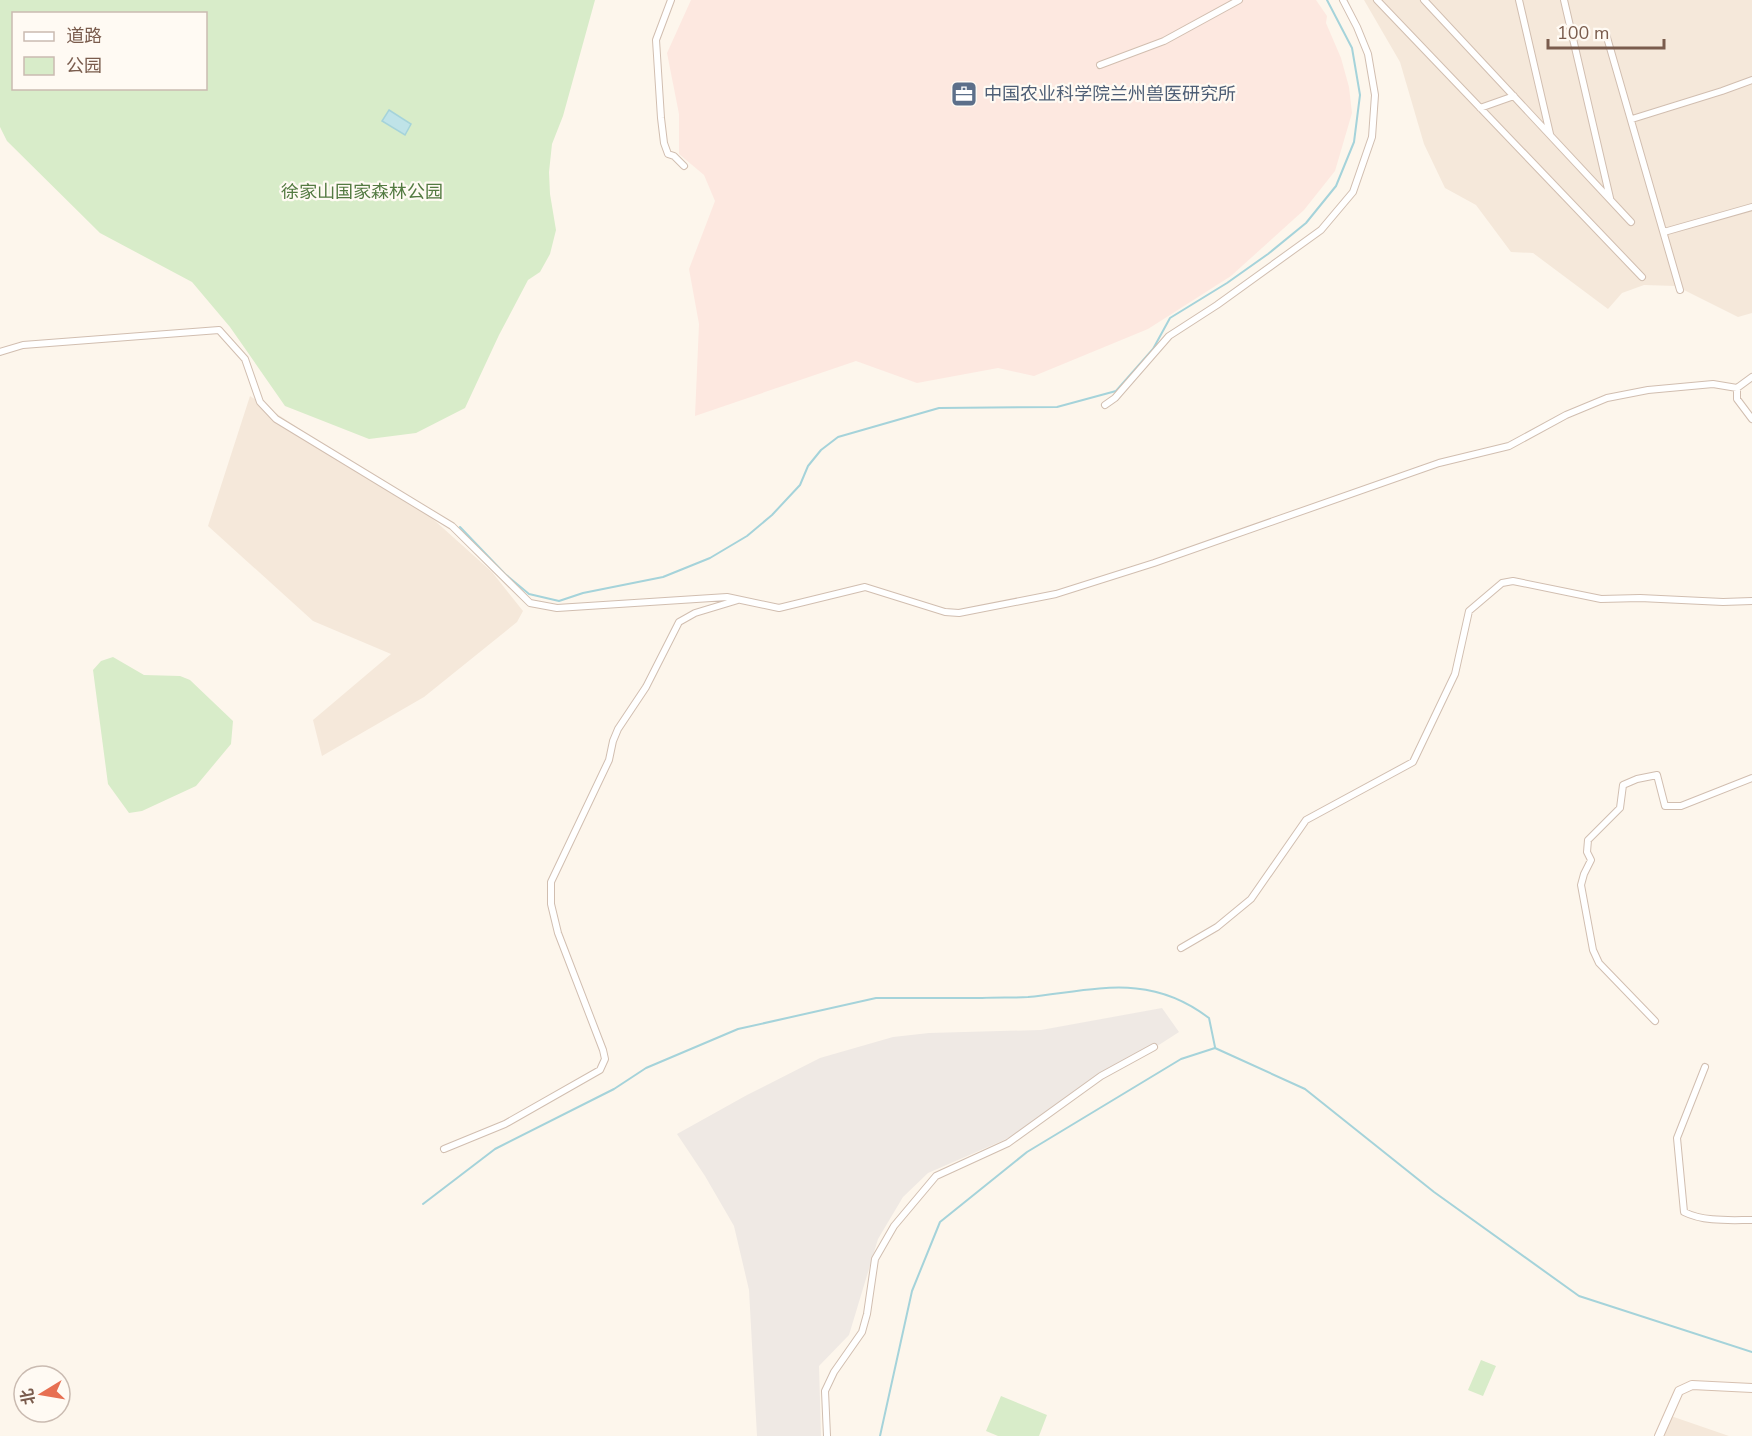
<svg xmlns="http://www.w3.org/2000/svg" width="1752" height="1436" viewBox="0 0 1752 1436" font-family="'Nunito Sans','Noto Sans SC',sans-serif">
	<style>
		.residential { fill: #f5e8da }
		.commercial { fill: #fde8e0 }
		.industrial { fill: #efe9e4 }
		.green { fill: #d8ecc9; fill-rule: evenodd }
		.water { fill: #bfe3e8; stroke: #a5d3da; stroke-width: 1.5 }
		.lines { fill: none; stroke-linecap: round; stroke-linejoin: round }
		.stream { stroke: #a5d3da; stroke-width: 2 }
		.street-casing { stroke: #d1beb0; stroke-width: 8 }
		.secondary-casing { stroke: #d6c0b0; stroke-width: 10 }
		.street { stroke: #fff; stroke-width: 6 }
		.secondary { stroke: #fff; stroke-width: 8 }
		.labels { text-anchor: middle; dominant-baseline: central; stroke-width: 4.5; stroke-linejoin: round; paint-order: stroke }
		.service-label { font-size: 18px; fill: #4e5e75; stroke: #fffaf3; text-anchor: start }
		.park-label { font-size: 18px; fill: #537a41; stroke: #fffaf3 }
	</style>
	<rect width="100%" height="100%" fill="#fdf6ec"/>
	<!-- residential -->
	<path class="residential" d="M1364,0h388v313l-14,4 -62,-31 -32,-1 -22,8 -14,16 -75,-56 -22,-1 -35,-47 -31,-17 -21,-44 -24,-82z
		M250,396l174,115 68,61 31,39 -6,11 -93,75 -102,59 -9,-36 78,-66 -78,-33 -105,-95z
		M1668,1415l61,21h-70z"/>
	<!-- commercial -->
	<path class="commercial" d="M691,0h625l11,16 -1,7 15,35 8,29 3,26 -17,58 -31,39 -73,66 -83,53 -114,47 -36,-8 -81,15 -61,-22 -161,55 4,-92 -10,-55 26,-68 -11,-26 -25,-21v-40l-12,-61z"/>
	<!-- industrial -->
	<path class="industrial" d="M1162,1008l17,24 -31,20 -63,33 -74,52 -83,36 -25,24 -25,42 -29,96 -30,31 2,70h-64l-8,-146 -15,-64 -29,-50 -28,-42 70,-39 73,-37 73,-21 36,-4 112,-3z"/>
	<!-- green -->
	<path class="green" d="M0,0h595l-32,116 -11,28 -3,28 1,22 6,36 -6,24 -10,18 -12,8 -29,55 -34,73 -49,25 -47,6 -84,-33 -55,-79 -38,-45 -92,-49 -93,-92 -7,-14zM14,14h192v74h-192z
		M113,657l31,18 36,1 10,4 43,41 -2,23 -35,42 -54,25 -13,2 -21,-29 -15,-114 8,-9z
		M1481,1360l15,6 -13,30 -15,-6z
		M1001,1396l46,19 -8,21h-41l-12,-5z"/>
	<!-- water -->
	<path class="water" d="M389,110l22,14 -6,11 -23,-14z"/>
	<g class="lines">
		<!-- stream -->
		<path class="stream" d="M460,527l45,47 24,20 30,7 24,-8 80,-16 47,-19 37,-22 25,-21 28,-30 8,-19 13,-16 17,-13 101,-29 118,-1 59,-16 37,-42 17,-31 57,-35 41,-29 38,-31 30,-37 18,-44 6,-47 -8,-47 -25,-48
			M423,1204l72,-55 119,-60 32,-21 92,-39 138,-31c35,0 71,0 106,0 15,-1 31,0 46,-1 68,-7 121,-25 181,21l6,29
			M880,1436l32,-145 28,-69 87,-70 154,-93 34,-11 90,41 129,103 145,104 173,56"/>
		<defs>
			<path id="street" d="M671,0l-15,40 5,78 3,25 4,11 6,2 10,10
				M1377,0l265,277
				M1424,0l207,222
				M1519,0l31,134
				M1564,0l46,198
				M1606,34l74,256
				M1100,65l64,-24 75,-41
				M1480,108l34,-12
				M1632,119l90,-28 30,-11
				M1664,232l88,-25
				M0,352l23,-7 196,-15 26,29 15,43 16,17 176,107 78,77 27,5 170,-11 52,11 86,-21 80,25 14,1 97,-19 98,-31 285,-100 70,-17 57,-31 41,-17 41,-8 65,-6 24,4 15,-11
				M1737,388v11l15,20
				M1105,405l10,-7 54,-62 48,-31 104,-75 32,-38 19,-55 3,-42 -7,-41 -11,-27 -14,-27
				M1181,948l36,-21 34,-28 55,-79 107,-58 42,-88 14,-63 33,-28 11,-2 88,18 39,-1 83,4 29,-1
				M1655,1021l-56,-58 -6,-13 -12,-65 3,-11 7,-14 -4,-8 1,-12 32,-32 3,-23 14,-6 20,-4 8,31h16l71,-28
				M1705,1067l-28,71 7,74c20,10 46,8 68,8
				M444,1149l61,-25 95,-54 5,-11 -2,-9 -45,-117 -7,-29v-22l58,-122 4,-19 5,-12 28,-42 33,-65 16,-9 43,-13
				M827,1436l-2,-45 9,-19 28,-40 5,-18 8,-55 19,-33 42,-50 72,-33 93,-67 53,-29"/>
			<path id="secondary" d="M1659,1436l20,-45 13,-6 60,3"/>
		</defs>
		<!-- street casing -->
		<use href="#street" class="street-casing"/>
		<!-- secondary casing -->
		<use href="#secondary" class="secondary-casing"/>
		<!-- street -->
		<use href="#street" class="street"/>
		<!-- secondary -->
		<use href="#secondary" class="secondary"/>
	</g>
	<!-- icons -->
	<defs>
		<symbol id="office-square" viewBox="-11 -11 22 22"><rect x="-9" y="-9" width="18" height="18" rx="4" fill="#5c6f8a" stroke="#fffaf3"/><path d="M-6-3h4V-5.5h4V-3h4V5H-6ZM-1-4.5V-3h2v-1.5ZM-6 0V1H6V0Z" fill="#fff"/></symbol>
	</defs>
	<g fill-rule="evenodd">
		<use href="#office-square" x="949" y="79" width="30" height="30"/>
	</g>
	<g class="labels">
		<!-- service labels -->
		<g class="service-label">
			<text x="984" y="94">中国农业科学院兰州兽医研究所</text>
		</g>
		<!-- park labels -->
		<g class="park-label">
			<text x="362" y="192">徐家山国家森林公园</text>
		</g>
	</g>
	<!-- legend -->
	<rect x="12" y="12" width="195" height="78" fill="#fffaf3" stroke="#cabbb1" stroke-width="1.5"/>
	<rect x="24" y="32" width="30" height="9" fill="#ffffff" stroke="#cabbb1" stroke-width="1.5"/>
	<text x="66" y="42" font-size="18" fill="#7a5c4d">道路</text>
	<rect x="24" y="57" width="30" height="18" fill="#d8ecc9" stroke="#cabbb1" stroke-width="1.5"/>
	<text x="66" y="72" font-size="18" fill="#7a5c4d">公园</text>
	<!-- north arrow -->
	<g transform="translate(42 1394) rotate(259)"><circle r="28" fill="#fffaf3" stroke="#cabbb1" stroke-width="1.5"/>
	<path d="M0-4.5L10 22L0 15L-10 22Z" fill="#e76f51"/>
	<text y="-9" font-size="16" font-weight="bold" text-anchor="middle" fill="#7a5c4d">北</text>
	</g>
	<!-- scale -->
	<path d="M1548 39v9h116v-9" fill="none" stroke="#7a5c4d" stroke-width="3"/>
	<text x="1557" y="39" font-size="18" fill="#7a5c4d" stroke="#fffaf3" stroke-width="4.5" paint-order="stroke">100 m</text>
</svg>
